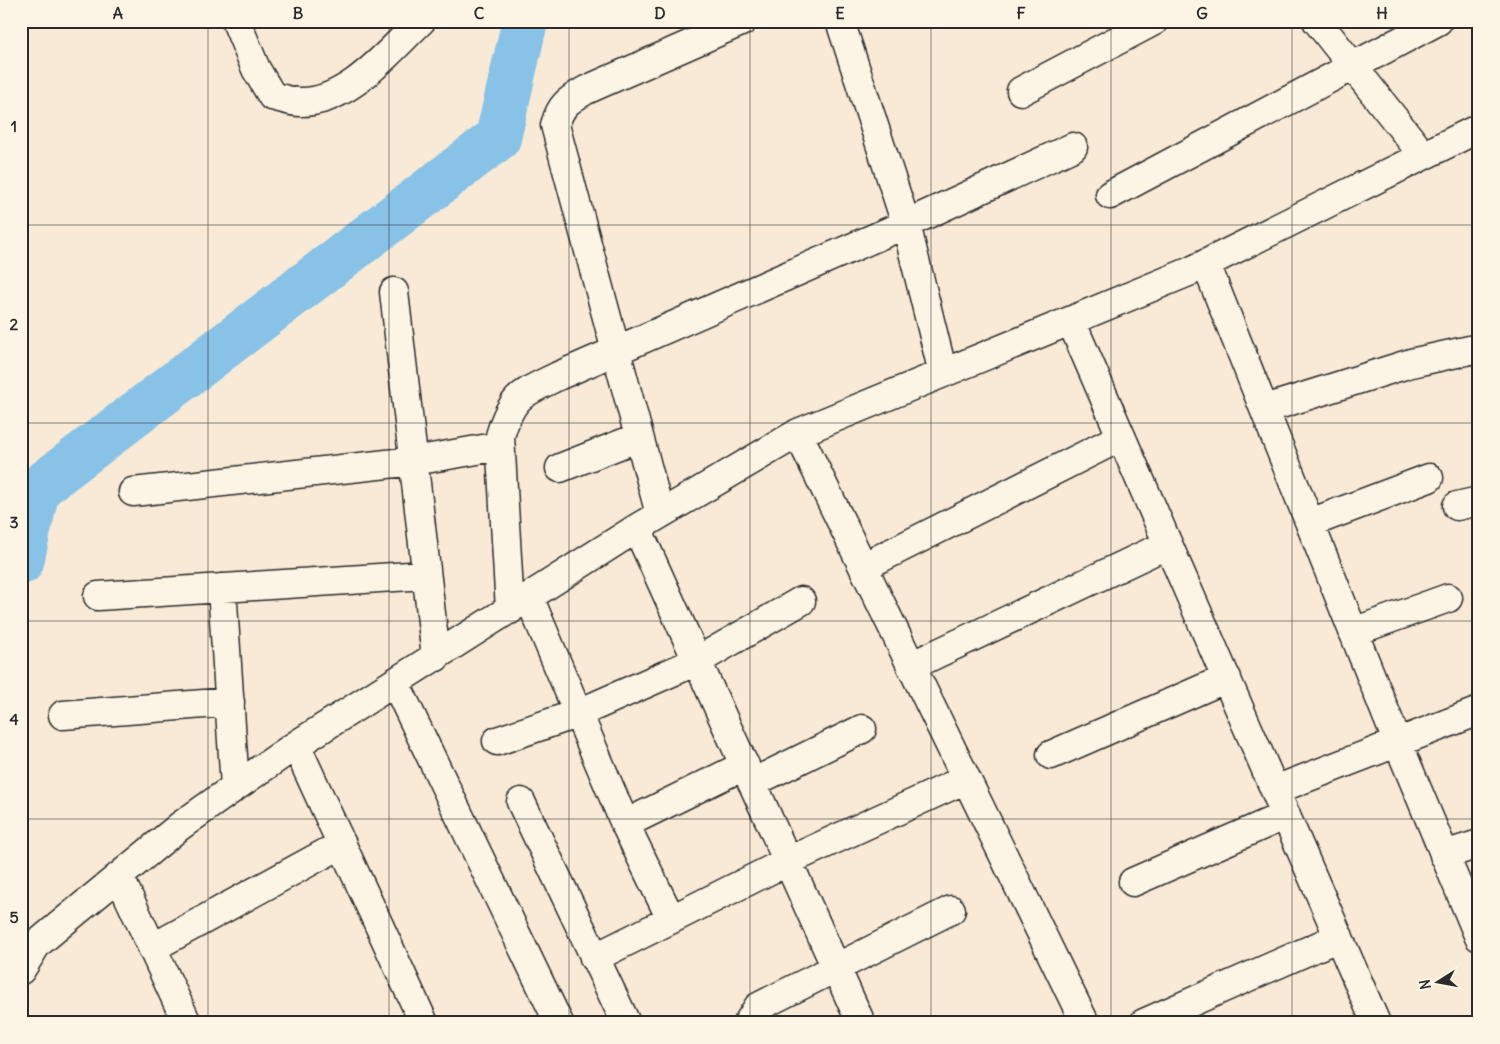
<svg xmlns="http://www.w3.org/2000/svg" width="1500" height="1044" viewBox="0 0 1500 1044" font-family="Delius,sans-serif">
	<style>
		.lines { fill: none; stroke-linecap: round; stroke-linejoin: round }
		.river { stroke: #88c2e7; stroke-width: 46 }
		.minor-casing { stroke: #2b2b2b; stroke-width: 31 }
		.minor { stroke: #fcf5e5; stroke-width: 28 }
		.grid { fill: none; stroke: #2b2b2b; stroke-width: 1; stroke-opacity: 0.55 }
		.neatline { fill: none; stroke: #2b2b2b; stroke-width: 2 }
		.grid-label { font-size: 16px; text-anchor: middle; font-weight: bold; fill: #2b2b2b }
	</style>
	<rect width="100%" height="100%" fill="#f8ead6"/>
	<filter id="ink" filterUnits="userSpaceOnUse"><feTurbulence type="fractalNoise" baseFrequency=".02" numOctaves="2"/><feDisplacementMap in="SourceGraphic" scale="10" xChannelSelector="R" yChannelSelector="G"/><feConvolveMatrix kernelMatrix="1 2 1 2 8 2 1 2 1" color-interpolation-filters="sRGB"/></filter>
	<g filter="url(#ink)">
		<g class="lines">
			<!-- river -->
			<path class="river" d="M21,562l16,-73 461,-351 27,-117"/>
			<defs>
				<path id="minor" d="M236,21l20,48 16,27c9,2 18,6 27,6 48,2 89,-50 122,-81
					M840,21l66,203 37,149
					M1317,21l106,134
					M1021,91l133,-70
					M1110,195l328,-174
					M1206,264l191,477 82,196
					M394,292l42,365
					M1071,321l305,702
					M1265,409l146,-46 68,-15
					M798,433l287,590
					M560,468l79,-31
					M133,492l281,-31 86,-15
					M1457,506l22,-5
					M660,514l-105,-389c6,-21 14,-25 31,-35l157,-69
					M1310,523l119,-45
					M637,528l224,495
					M863,567l258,-130
					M222,588l13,199
					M98,596l328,-21
					M529,597l96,227 46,95
					M510,610l-10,-174c12,-41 22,-42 58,-60l348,-152 167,-77
					M1353,632l95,-34
					M911,666l257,-122
					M395,682l164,341
					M63,715l167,-13
					M497,741l82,-28 118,-52 104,-60
					M296,745l128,278
					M1051,755l176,-77
					M752,783l110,-54
					M1275,790l204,-79
					M521,802l105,221
					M625,824l120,-59
					M1444,855l35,-11
					M119,876l68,147
					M1133,882l153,-67
					M152,948l190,-104
					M594,958l194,-97 178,-82
					M21,970l16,-26 24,-20 119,-98 55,-39 61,-42 341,-217 161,-95 393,-162 288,-143
					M748,1023l10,-16 193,-97
					M1144,1023l195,-86"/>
			</defs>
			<!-- minor casing -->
			<use href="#minor" class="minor-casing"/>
			<!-- minor -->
			<use href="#minor" class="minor"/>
		</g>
	</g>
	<!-- grid -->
	<path class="grid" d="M208,21v1002M389,21v1002M569,21v1002M750,21v1002M931,21v1002M1111,21v1002M1292,21v1002M21,225h1458M21,423h1458M21,621h1458M21,819h1458"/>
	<!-- margin -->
	<rect width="1500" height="1044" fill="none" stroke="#fcf5e5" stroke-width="55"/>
	<!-- north arrow -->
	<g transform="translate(1438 982) rotate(259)" stroke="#fcf5e5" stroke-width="4" paint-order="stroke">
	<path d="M0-4L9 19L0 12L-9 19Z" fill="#2b2b2b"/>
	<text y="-8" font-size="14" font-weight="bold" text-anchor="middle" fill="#2b2b2b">N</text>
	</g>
	<rect x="28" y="28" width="1444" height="988" class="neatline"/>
	<g class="grid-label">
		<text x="118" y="19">A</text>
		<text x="298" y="19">B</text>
		<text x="479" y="19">C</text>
		<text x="660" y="19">D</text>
		<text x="840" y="19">E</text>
		<text x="1021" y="19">F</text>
		<text x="1202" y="19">G</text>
		<text x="1382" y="19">H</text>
		<text x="14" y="132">1</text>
		<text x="14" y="330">2</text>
		<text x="14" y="528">3</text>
		<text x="14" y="725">4</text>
		<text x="14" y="923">5</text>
	</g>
</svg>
